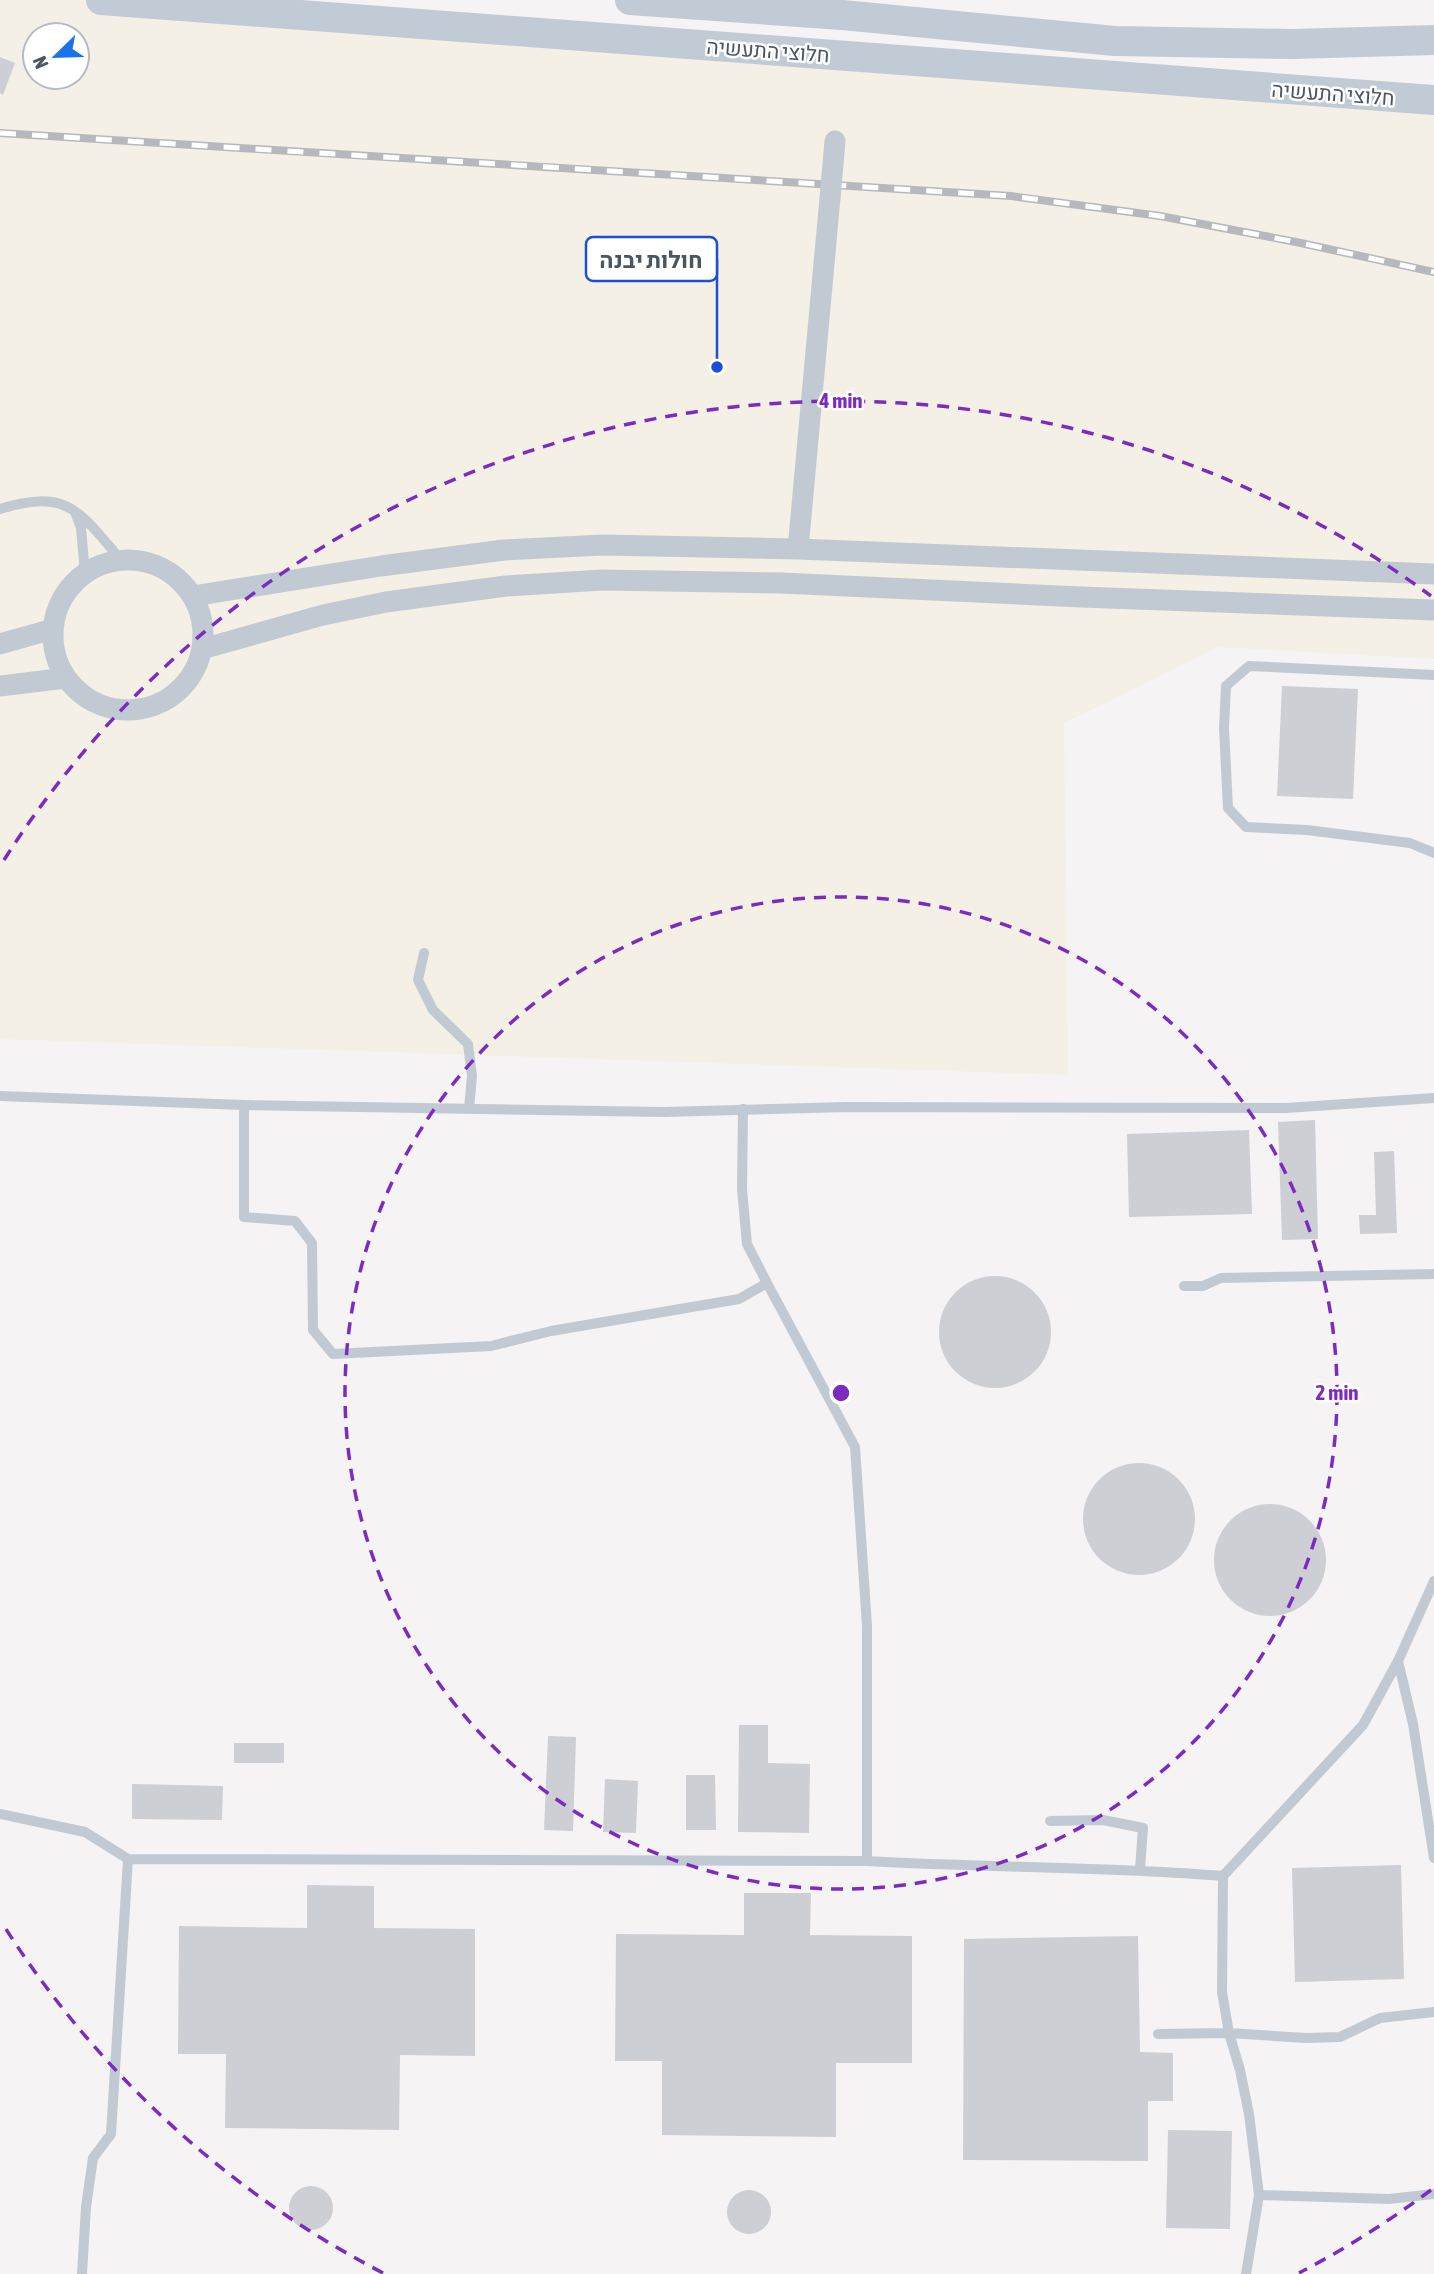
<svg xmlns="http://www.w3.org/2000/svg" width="1434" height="2274" viewBox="0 0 1434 2274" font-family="'Asap Condensed',Heebo,sans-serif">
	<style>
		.sand { fill: #f5f0e5; fill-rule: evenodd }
		.building { fill: #cdcfd5 }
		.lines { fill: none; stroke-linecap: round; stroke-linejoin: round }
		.lane { stroke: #c1cad2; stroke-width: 10 }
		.street { stroke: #c1cad2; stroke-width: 21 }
		.secondary { stroke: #c1cbd6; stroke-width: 30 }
		.rail-casing { stroke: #b5b8bd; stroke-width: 8 }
		.rail { stroke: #fff; stroke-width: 5; stroke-dasharray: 16; stroke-linecap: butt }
		.street-bridge { stroke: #c1cad2; stroke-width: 21 }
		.ring { fill: none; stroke: #7b2cbf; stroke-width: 3.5; stroke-dasharray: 12 9 }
		.labels { text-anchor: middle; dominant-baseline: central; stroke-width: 5; stroke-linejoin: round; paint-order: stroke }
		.street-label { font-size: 21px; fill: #4a5661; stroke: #fff }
		.centre { fill: #7b2cbf; stroke: #fff; stroke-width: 3.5 }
		.ring-label { font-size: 21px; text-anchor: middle; font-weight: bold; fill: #7b2cbf; stroke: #fff; stroke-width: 5; stroke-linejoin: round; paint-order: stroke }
		.leader { fill: none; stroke: #1d4ed8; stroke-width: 2.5 }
		.callout-dot { fill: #1d4ed8; stroke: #fff; stroke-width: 2.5 }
		.callout { fill: #fff; stroke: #1d4ed8; stroke-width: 2.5 }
		.callout-label { font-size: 23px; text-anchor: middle; font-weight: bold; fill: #4a5661 }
	</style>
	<rect width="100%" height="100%" fill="#f5f3f3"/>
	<!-- sand -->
	<path class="sand" d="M0,0h137l1297,87v572l-216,-12 -154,76 4,352 -1068,-36zM35,35h42v42h-42z"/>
	<!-- building -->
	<path class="building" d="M0,57l15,6 -12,32 -3,-2z
		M1282,686l76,3 -5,110 -76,-3z
		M1315,1120l3,119 -36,1 -4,-118z
		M1249,1130l3,84 -123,3 -2,-83z
		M1394,1151l3,82 -37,1 -1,-19h17l-2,-63z
		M939 1332a56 56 0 1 1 112 0a56 56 0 1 1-112 0Z
		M1083 1519a56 56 0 1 1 112 0a56 56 0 1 1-112 0Z
		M1214 1560a56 56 0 1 1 112 0a56 56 0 1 1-112 0Z
		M739,1725h29v38l42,1 -1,69 -71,-1z
		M548,1736l28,1 -3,94 -29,-1z
		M234,1743h50v20h-50z
		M686,1775h29l1,55h-30z
		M605,1779l33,2 -2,52 -33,-1z
		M132,1784l91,2 -1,34 -90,-1z
		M1401,1865l3,114 -109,3 -3,-114z
		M307,1885l67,1v42l101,1v127l-75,-1 -1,75 -174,-2 1,-74h-48l1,-128 128,2z
		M744,1893h67l-1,42 102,1v127h-76v74l-174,-2v-74h-47l1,-127 128,1z
		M1138,1936l2,116 33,1v48h-25v60l-185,-1 1,-221z
		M1168,2130l64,1 -2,98 -64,-1z
		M289 2208a22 22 0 1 1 44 0a22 22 0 1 1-44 0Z
		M727 2212a22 22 0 1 1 44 0a22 22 0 1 1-44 0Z"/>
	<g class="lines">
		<!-- lane -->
		<path class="lane" d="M0,509c68,-21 80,3 121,51
			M75,512l6,16 4,45
			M1434,675l-185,-9 -23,20 -2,42 4,80 18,19 61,3 103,13 24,10
			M424,953l-6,27 15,30 35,34 4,32 -3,33
			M0,1096l244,9 420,7 182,-5 440,1 148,-10
			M244,1105v112l51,4 17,22 1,87 20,24 158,-8 60,-15 188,-32 28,-16 88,164 12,179v235
			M743,1109l-1,80 5,55 20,39
			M1184,1286h19l18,-8 213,-4
			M1398,1661l15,63 21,134
			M0,1814l85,18 43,27 739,2c119,7 238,5 356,15l140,-151 35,-64 36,-80
			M1050,1821l53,-1 40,8 -3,41
			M1223,1876l-1,116 7,41 11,37 9,44 10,81 -13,79
			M1158,2034l71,-1 77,5 34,-1 40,-19 54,-6
			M1259,2195l130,4 45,-5
			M82,2274l4,-67 7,-49 18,-24 17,-275"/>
		<!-- street -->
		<path class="street" d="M798,549l32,-351
			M53 635a75 75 0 1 1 150 0a75 75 0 1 1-150 0Z
			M193,596l188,-30 123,-16 99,-5 195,4 636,25
			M0,644l53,-15
			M202,649l121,-34 63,-13 120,-16 97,-6 178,3 300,14 353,13
			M0,686l66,-8"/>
		<!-- secondary -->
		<path class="secondary" d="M101,0l1333,100
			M630,0l212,15 273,26 177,3 142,-4"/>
		<defs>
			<path id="rail" d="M0,133l1011,63 149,20 136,26 138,30"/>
		</defs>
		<!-- rail casing -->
		<use href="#rail" class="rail-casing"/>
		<!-- rail -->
		<use href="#rail" class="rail"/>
		<!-- street-bridge -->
		<path class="street-bridge" d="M830,198l5,-57"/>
	</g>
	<!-- distance rings -->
	<g class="ring">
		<circle cx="841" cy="1393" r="496"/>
		<path d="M1431 2190A992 992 0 0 1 1299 2273M383 2273A992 992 0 0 1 4 1926M4 860A992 992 0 0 1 1431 596"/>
	</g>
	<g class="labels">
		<!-- street labels -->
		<g class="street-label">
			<text transform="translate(768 50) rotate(4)">חלוצי התעשיה</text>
			<text transform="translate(1333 93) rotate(4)">חלוצי התעשיה</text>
		</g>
	</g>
	<circle cx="841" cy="1393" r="10" class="centre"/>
	<g class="ring-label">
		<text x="841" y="408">4 min</text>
		<text x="1337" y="1400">2 min</text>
	</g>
	<!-- callouts -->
	<path class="leader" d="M717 367L717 259"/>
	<circle class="callout-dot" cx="717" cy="367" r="7"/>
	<rect class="callout" x="586" y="237" width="131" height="44" rx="7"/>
	<g class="callout-label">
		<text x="651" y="268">חולות יבנה</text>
	</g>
	<!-- north arrow -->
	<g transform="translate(56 56) rotate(247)"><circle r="33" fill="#ffffff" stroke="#b7bbc0" stroke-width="2"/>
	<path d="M0-5L12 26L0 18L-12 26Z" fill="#1a73e8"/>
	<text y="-10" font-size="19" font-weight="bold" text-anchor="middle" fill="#4a5661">N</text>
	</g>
</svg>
